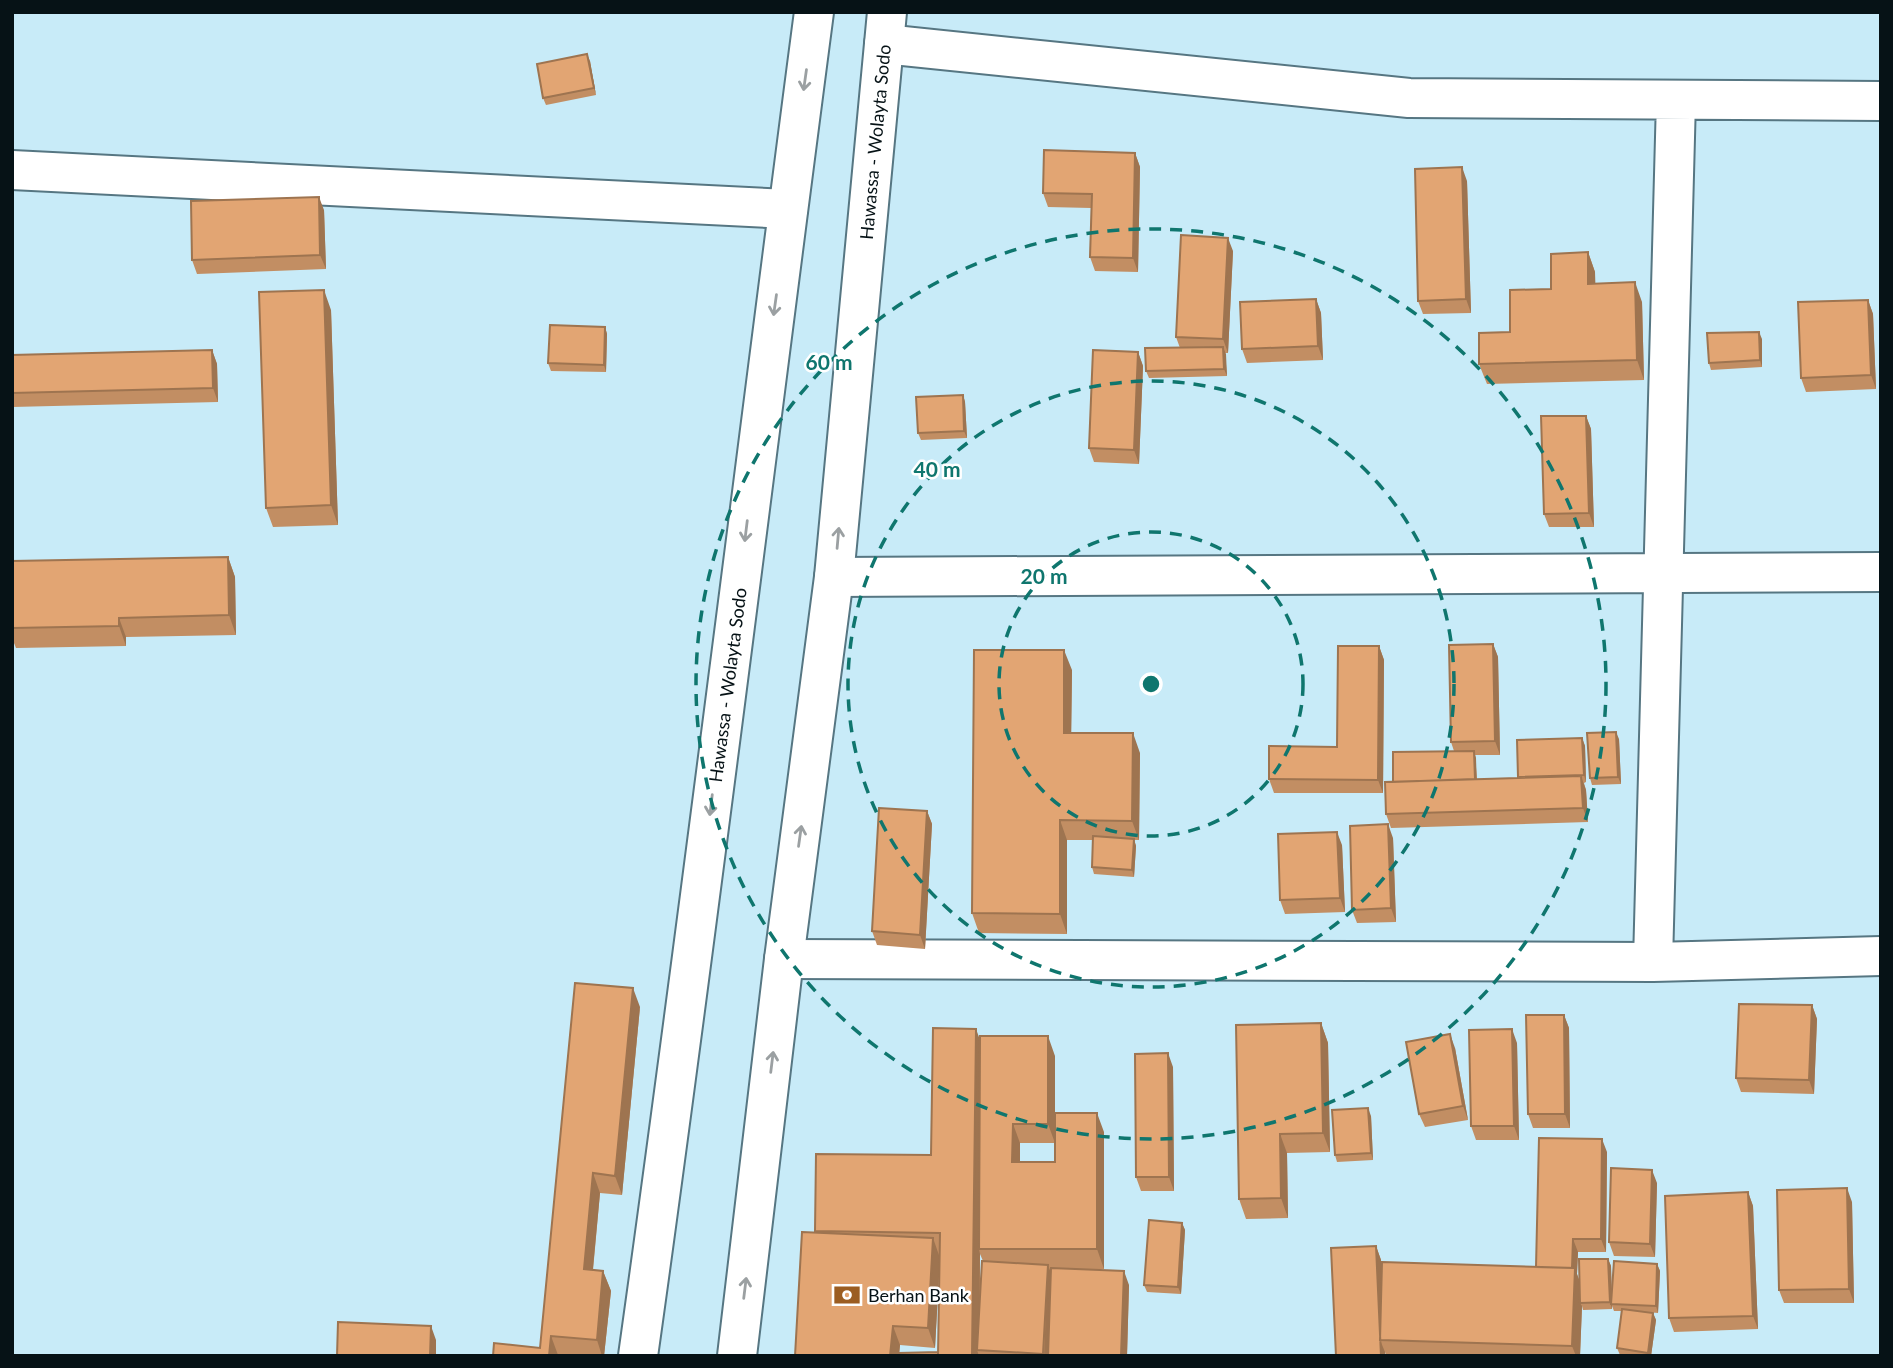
<svg xmlns="http://www.w3.org/2000/svg" width="1893" height="1368" viewBox="0 0 1893 1368" font-family="Lato,sans-serif">
	<style>
		.lines { fill: none; stroke-linecap: round; stroke-linejoin: round }
		.street-casing { stroke: #567682; stroke-width: 42 }
		.primary-casing { stroke: #567682; stroke-width: 42 }
		.street { stroke: #fff; stroke-width: 38 }
		.primary { stroke: #fff; stroke-width: 38 }
		.wall { fill: #c28e63; fill-rule: evenodd }
		.shaded-wall { fill: #9e7450 }
		.building { fill: #e2a573; stroke: #9e7450; stroke-width: 2 }
		.oneway { stroke: #9ba0a2 }
		.ring { fill: none; stroke: #0f766e; stroke-width: 3.5; stroke-dasharray: 12 9 }
		.labels { text-anchor: middle; dominant-baseline: central; stroke-width: 5; stroke-linejoin: round; paint-order: stroke }
		.street-label { font-size: 18px; fill: #061216; stroke: #fff }
		.poi-label { font-size: 18px; fill: #061216; stroke: #fff; text-anchor: start }
		.centre { fill: #0f766e; stroke: #fff; stroke-width: 3.5 }
		.ring-label { font-size: 21px; text-anchor: middle; font-weight: bold; fill: #0f766e; stroke: #fff; stroke-width: 5; stroke-linejoin: round; paint-order: stroke }
	</style>
	<rect width="100%" height="100%" fill="#c8ebf8"/>
	<g class="lines">
		<defs>
			<path id="street" d="M884,44l525,54 472,3
				M12,170l776,39
				M834,577l1047,-5
				M784,959l869,3 228,-6
				M1653,962l23,-862"/>
			<g id="primary">
				<path id="s1" d="M638,1356c63,-447 117,-896 176,-1344"/>
				<path id="s2" d="M737,1356l47,-397 50,-382 53,-565"/>
			</g>
		</defs>
		<!-- street casing -->
		<use href="#street" class="street-casing"/>
		<!-- primary casing -->
		<use href="#primary" class="primary-casing"/>
		<!-- street -->
		<use href="#street" class="street"/>
		<!-- primary -->
		<use href="#primary" class="primary"/>
	</g>
	<!-- wall -->
	<path class="wall" d="M590,61l6,34 -50,10 -3,-7z
		M1135,153l5,14 -2,105 -43,-1 -5,-14 1,-49 -43,-1 -5,-14z
		M1467,181l4,132 -48,1 -5,-13z
		M324,210l2,59 -129,5 -5,-14z
		M1233,251l-5,102h-3l2,23 -78,2 -3,-7 34,-23 -4,-11z
		M1588,252l7,20v12l47,18 2,78 -157,4 -8,-20z
		M1316,299l5,14 2,47 -76,3 -5,-14z
		M1868,300l5,14 3,75 -70,3 -5,-14z
		M331,310l7,215 -65,2 -7,-19z
		M605,327l2,7 -1,38 -55,-1 -3,-8z
		M1762,339v28l-51,3 -2,-7z
		M212,350l5,14 1,38 -206,5v-52z
		M1138,352l5,14 -4,98 -45,-2 -5,-14z
		M963,395l2,7 2,36 -46,2 -3,-7z
		M1586,416l5,13 3,98h-45l-5,-13z
		M228,557l7,20 1,58 -110,2v9l-110,2 -4,-10v-77z
		M1493,644l5,13 2,98h-25l2,24 42,-1 -1,-1 64,-39 3,8 1,36 -2,1 2,7 2,32 -197,6 -5,-14 7,-32 61,-31 -3,-9z
		M1379,646l5,14 -1,133h-109l-5,-14 68,-32z
		M1072,670l-1,63 69,20 -1,87h-5l2,6 -2,31 -40,-3 -2,-7 1,-27h-26v94l-88,-1 -7,-20z
		M1619,739l2,45 -29,1 -2,-7z
		M927,811l5,13 -7,125 -48,-4 -5,-14z
		M1393,838l3,84 -39,1 -5,-13z
		M1342,845l3,67 -60,2 -5,-14z
		M1812,1005l5,14 -3,75 -73,-2 -5,-14z
		M640,1007l-18,188 -22,-2 -7,77 10,1 8,20 -7,65h-111l47,-8z
		M1564,1015l5,13 1,100h-37l-5,-14z
		M1321,1023l7,20 2,109 -43,1 1,65 -42,1 -7,-20z
		M980,1040l75,16v87h-35v19h35l49,-30v137h-27l52,16 -2,71h-332l20,-125 116,-76zM980,1254l3,7 -3,33zM939,1273l-1,79 -39,1 1,-8 35,3z
		M1517,1043l2,97h-43l-5,-14z
		M1455,1048l13,72 -43,7 -6,-13z
		M1173,1067l1,124h-33l-5,-14z
		M1371,1116l2,44 -36,2 -2,-7z
		M1607,1152l-1,100h-28l-1,22 2,6 29,-21 3,7 1,31 45,-33 3,7 -2,42 -11,-1 6,1 3,7 -5,36 -31,-1 -3,-7 5,-37h-8l-2,-5v3l-29,1 -1,-4 -2,50h-194l-1,-4 -49,4 40,-110 5,14 1,19 154,-12z
		M1657,1183l-2,74 -41,-1 -5,-14z
		M1748,1192l5,14 5,123 -84,3 -5,-14z
		M1852,1202l2,101h-70l-5,-13z
		M1182,1223l3,7 -4,64 -34,-2 -3,-7z"/>
	<!-- shaded-wall -->
	<path class="shaded-wall" d="M587,54l3,7 6,34 -2,-7z
		M1135,153l5,14 -2,105 -5,-14z
		M1462,167l5,14 4,132 -5,-14z
		M319,197l5,13 2,59 -6,-14z
		M1228,238l5,13 -5,102 -5,-14z
		M1588,252l7,20 1,31 -8,-19z
		M1635,282l7,20 2,78 -7,-20z
		M324,290l7,20 7,215 -7,-20z
		M1316,299l5,14 2,47 -5,-14z
		M1868,300l5,14 3,75 -5,-14z
		M605,327l2,7 -1,38 -2,-7z
		M1759,332l3,7v28l-2,-7z
		M1223,347l3,7 1,22 -3,-7z
		M212,350l5,14 1,38 -5,-14z
		M1138,352l5,14 -4,98 -5,-14z
		M963,395l2,7 2,36 -3,-7z
		M1586,416l5,13 3,98 -5,-14z
		M228,557l7,20 1,58 -7,-20z
		M119,618l7,19v9l-7,-20z
		M1493,644l5,13 2,98 -5,-14z
		M1379,646l5,14 -1,133 -5,-13z
		M1064,650l8,20 -1,83 -7,-20z
		M1616,732l3,7 2,45 -3,-7z
		M1133,733l7,20 -1,87 -7,-19z
		M1582,738l3,8 1,36 -2,-7z
		M1474,751l2,7 1,30 -2,-7z
		M1581,776l5,14 2,32 -5,-14z
		M927,811l5,13 -7,125 -5,-14z
		M1060,820l7,20v94l-7,-20z
		M1388,824l5,14 3,84 -5,-14z
		M1337,832l5,13 3,67 -5,-14z
		M1134,839l2,7 -2,31 -2,-7z
		M633,988l7,19 -18,188 -7,-19z
		M1812,1005l5,14 -3,75 -5,-14z
		M1564,1015l5,13 1,100 -5,-14z
		M1321,1023l7,20 2,109 -7,-19z
		M976,1029l7,19 -4,201 1,5 -1,96h-2l2,6h-7z
		M1512,1029l5,14 2,97 -5,-14z
		M1450,1034l5,14 13,72 -5,-14z
		M1048,1036l7,20v87l-7,-19z
		M1168,1053l5,14 1,124 -5,-14z
		M1368,1108l3,8 2,44 -2,-7z
		M1097,1113l7,19v137l-7,-20z
		M1013,1124l7,19v39l-8,-20z
		M1280,1134l7,19 1,65 -7,-20z
		M1602,1139l5,13 -1,100 -5,-13z
		M1652,1170l5,13 -2,74 -5,-13z
		M593,1173l7,20 -9,96 -7,-20z
		M1847,1188l5,14 2,101 -5,-14z
		M1748,1192l5,14 5,123 -5,-13z
		M1182,1223l3,7 -4,64 -3,-7z
		M933,1238l7,20 -5,90 -7,-20z
		M1573,1239l5,13 -1,22 5,14 -2,15 2,3 -2,50h-4l-4,-10z
		M1376,1246l5,14 3,80h-4l5,12v4h-4z
		M1608,1259l3,7 1,43 -2,-7z
		M1657,1264l3,7 -2,42 -2,-7z
		M1048,1265l5,14 -4,77h-5z
		M603,1271l8,20 -7,65h-2l-5,-16z
		M1124,1271l5,14 -2,71h-6z
		M1653,1313l3,7 -5,36h-2l-1,-3z
		M431,1326l5,14v16h-6z
		M893,1326l7,19 -1,11h-9z
		M551,1336l7,19 -9,1z"/>
	<!-- building -->
	<path class="building" d="M587,54l7,34 -51,10 -6,-34z
		M1044,150l91,3 -2,105 -43,-1 2,-63 -49,-1z
		M1462,167l4,132 -48,2 -3,-132z
		M319,197l1,58 -128,5 -1,-59z
		M1181,235l47,3 -5,101 -47,-2z
		M1588,252v32l47,-2 2,78 -158,4v-31l31,-1v-42l41,-1v-35z
		M324,290l7,215 -65,3 -7,-216z
		M1316,299l2,47 -76,3 -2,-47z
		M1868,300l3,75 -70,3 -3,-76z
		M550,325l55,2 -1,38 -56,-2z
		M1759,332l1,28 -51,3 -2,-30z
		M1223,347l1,22 -78,2 -1,-23z
		M212,350l1,38 -201,5v-38z
		M1093,350l45,2 -4,98 -45,-2z
		M963,395l1,36 -46,2 -2,-36z
		M1541,416h45l3,97 -45,1z
		M228,557l1,58 -110,3v8l-107,2v-67z
		M1493,644l2,97 -44,1 -2,-97z
		M1338,646h41l-1,134 -109,-1v-33l68,1z
		M974,650h90v83h69l-1,88 -72,-1v94l-88,-1z
		M1616,732l2,45 -28,1 -3,-45z
		M1582,738l2,37 -66,2 -1,-37z
		M1474,751l1,28 -82,3v-30z
		M1581,776l2,32 -197,6 -1,-32z
		M879,808l48,3 -7,124 -48,-4z
		M1388,824l3,84 -39,2 -2,-84z
		M1337,832l3,66 -60,2 -2,-66z
		M1093,836l41,3 -2,31 -40,-3z
		M575,983l58,5 -18,188 -22,-3 -9,96 19,2 -6,69 -46,-4 -2,20h-56l1,-13 46,5z
		M1739,1004l73,1 -3,75 -73,-2z
		M1526,1015h38l1,99h-37z
		M1321,1023l2,110 -43,1 1,64 -42,1 -3,-174z
		M933,1028l43,1 -4,327h-34l2,-123 -125,-2 1,-77 115,1z
		M1512,1029l2,97h-43l-2,-96z
		M1450,1034l13,72 -44,8 -13,-72z
		M980,1036h68v88h-35l-1,38h43v-49h42v136h-118z
		M1168,1053l1,124h-33l-1,-123z
		M1368,1108l3,45 -36,2 -3,-45z
		M1539,1138l63,1 -1,100h-28l-1,29 -36,-1z
		M1611,1168l41,2 -2,74 -41,-2z
		M1847,1188l2,101 -70,1 -2,-100z
		M1748,1192l5,124 -84,2 -4,-122z
		M1149,1220l33,3 -4,64 -34,-2z
		M802,1232l131,6 -5,90 -35,-2 -3,30h-95z
		M1376,1246l5,110h-45l-5,-108z
		M1579,1259h29l2,43 -30,1z
		M982,1261l66,4 -5,89 -66,-4z
		M1614,1261l43,3 -1,42 -45,-2z
		M1382,1262l193,6 -3,78 -192,-6z
		M1051,1268l73,3 -3,85h-73z
		M1622,1309l31,4 -5,40 -31,-5z
		M338,1322l93,4 -1,30h-93z
		M938,1352v4h-39v-3z"/>
	<!-- one-way arrows -->
	<defs><path id="oneway-shaft" d="M-6 0H5M1.5-3L5.5 0L1.5 3" fill="none" stroke-width="1.6" stroke-linecap="round" stroke-linejoin="round" transform="scale(1.75)"/></defs>
	<g class="oneway">
		<use href="#oneway-shaft" transform="translate(805 80) rotate(98)"/>
		<use href="#oneway-shaft" transform="translate(775 305) rotate(98)"/>
		<use href="#oneway-shaft" transform="translate(746 531) rotate(97)"/>
		<use href="#oneway-shaft" transform="translate(838 538) rotate(-85)"/>
		<use href="#oneway-shaft" transform="translate(711 805) rotate(97)"/>
		<use href="#oneway-shaft" transform="translate(800 836) rotate(-82)"/>
		<use href="#oneway-shaft" transform="translate(772 1062) rotate(-83)"/>
		<use href="#oneway-shaft" transform="translate(745 1288) rotate(-83)"/>
	</g>
	<!-- distance rings -->
	<g class="ring">
		<circle cx="1151" cy="684" r="152"/>
		<circle cx="1151" cy="684" r="303"/>
		<circle cx="1151" cy="684" r="455"/>
	</g>
	<!-- icons -->
	<defs>
		<symbol id="bank-bare" viewBox="-9 -9 18 18"><path d="M-6-4H6V4H-6ZM0-2.3a2.3 2.3 0 1 0 0 4.6a2.3 2.3 0 1 0 0-4.6Z" fill="#9b5d22" stroke="#fff" stroke-width="2.5" paint-order="stroke"/></symbol>
	</defs>
	<g fill-rule="evenodd">
		<use href="#bank-bare" x="828" y="1276" width="38" height="38"/>
	</g>
	<g class="labels">
		<!-- street labels -->
		<g class="street-label">
			<text stroke="none"><textPath href="#s2" startOffset="1222">Hawassa - Wolayta Sodo</textPath></text>
			<text stroke="none"><textPath href="#s1" startOffset="677">Hawassa - Wolayta Sodo</textPath></text>
		</g>
		<!-- poi labels -->
		<g class="poi-label">
			<text x="868" y="1295">Berhan Bank</text>
		</g>
	</g>
	<circle cx="1151" cy="684" r="10" class="centre"/>
	<g class="ring-label">
		<text x="829" y="370">60 m</text>
		<text x="937" y="477">40 m</text>
		<text x="1044" y="584">20 m</text>
	</g>
	<!-- border -->
	<rect width="1893" height="1368" fill="none" stroke="#061216" stroke-width="28"/>
</svg>
